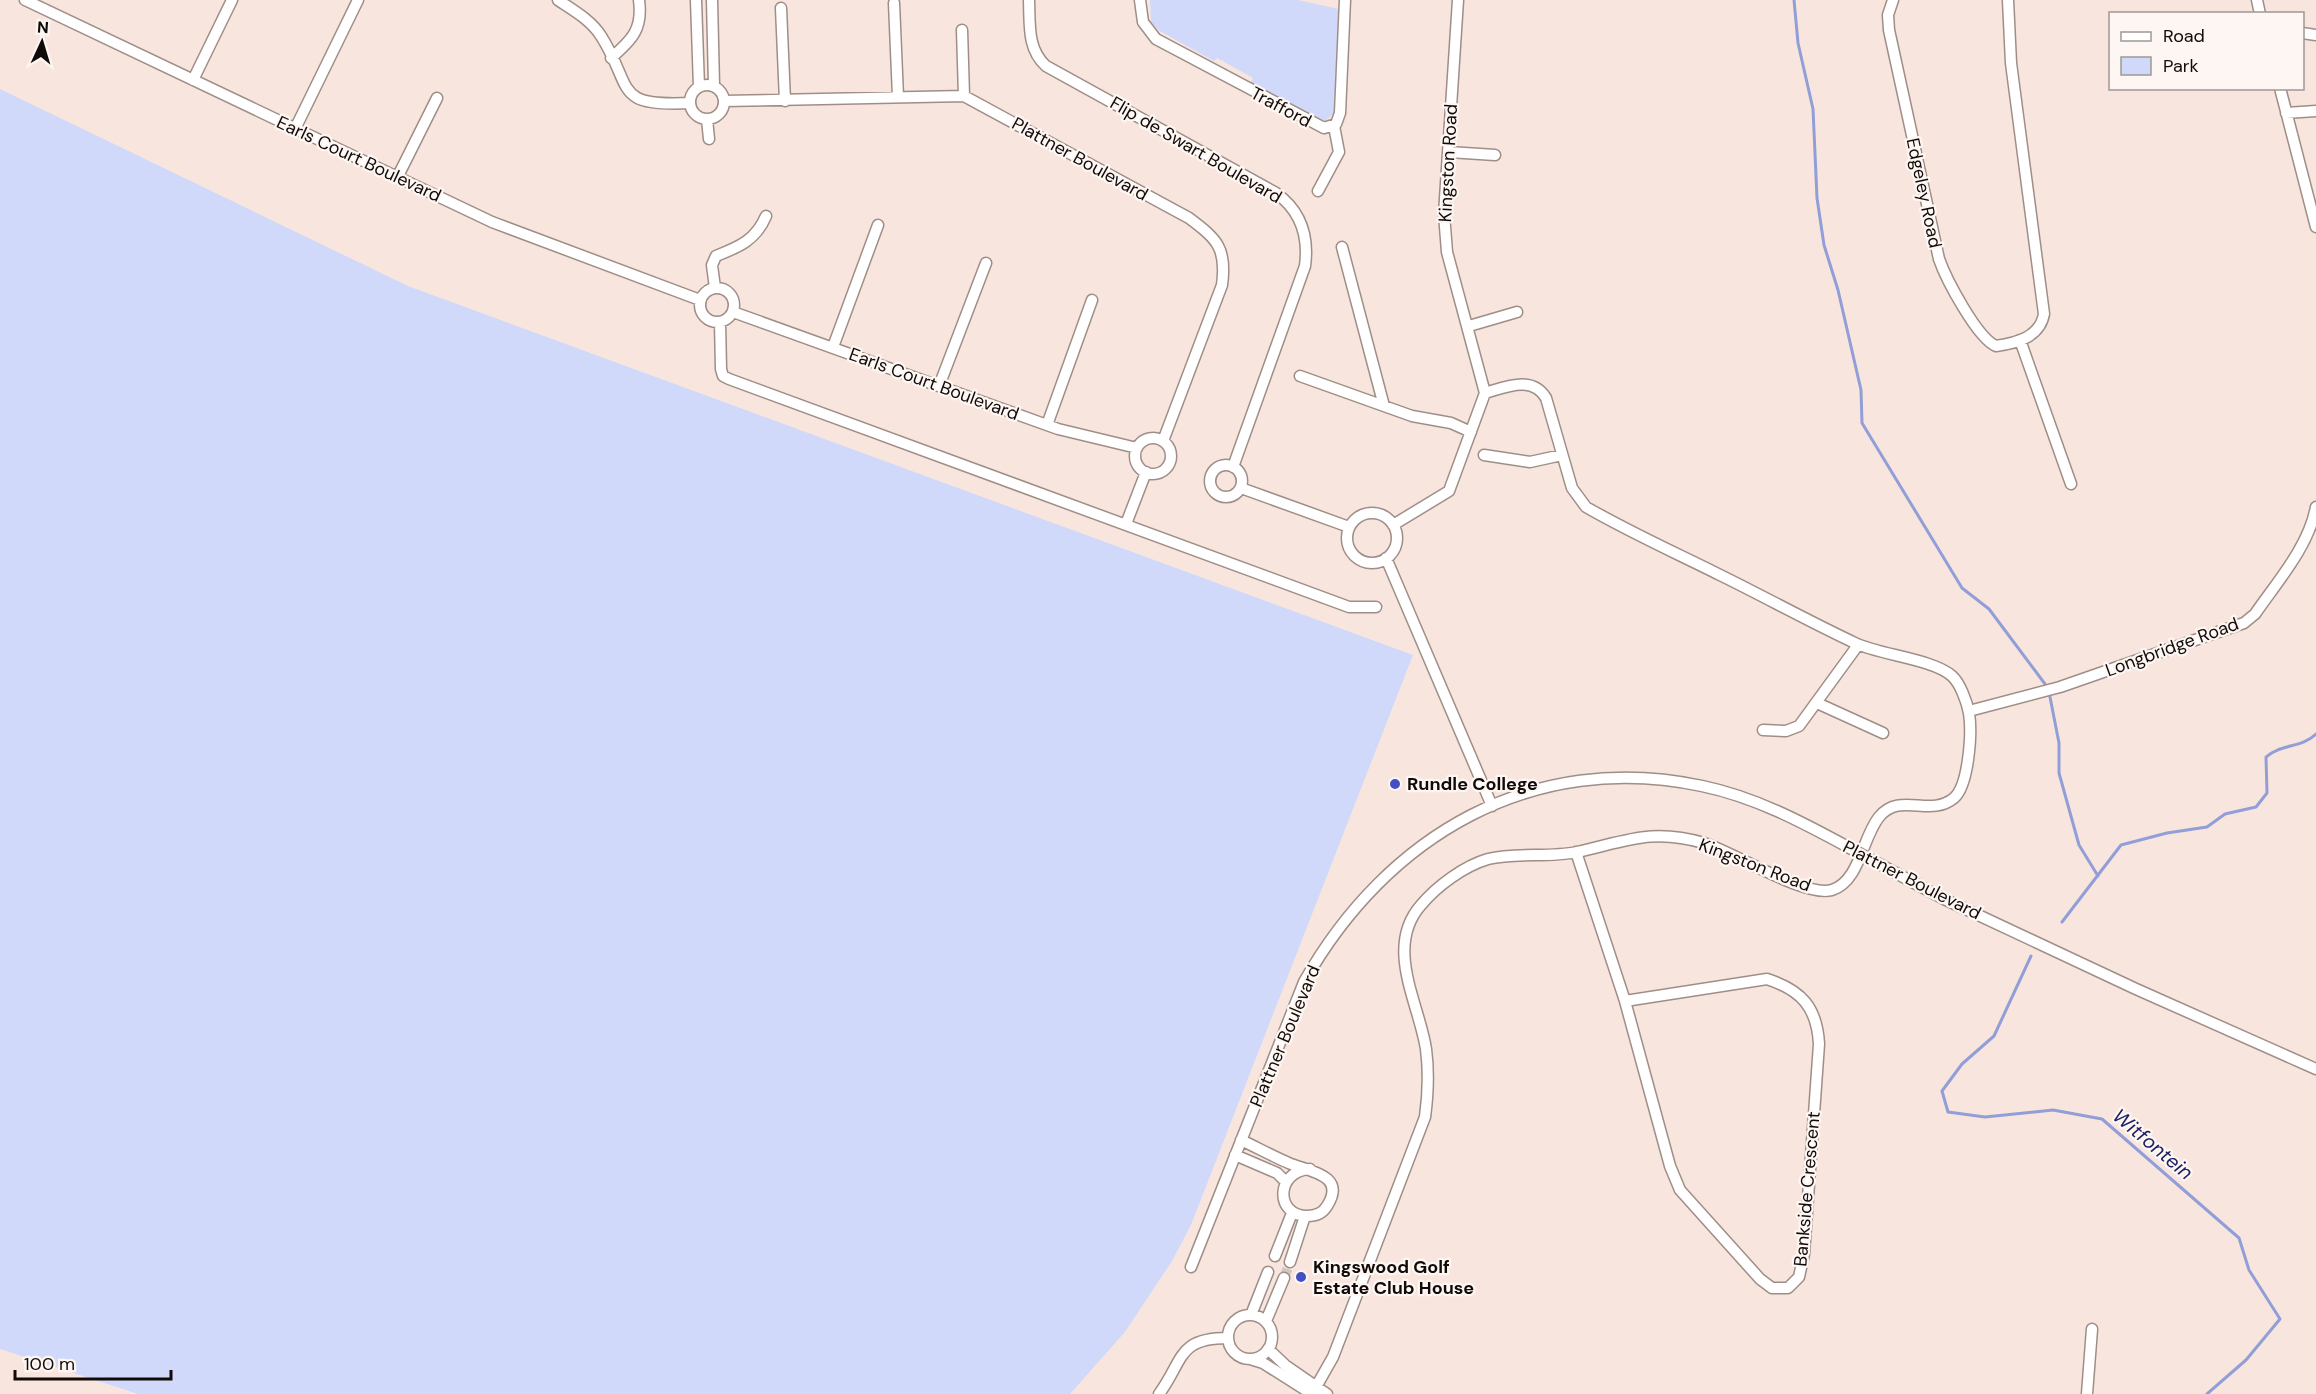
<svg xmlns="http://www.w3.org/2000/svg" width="2316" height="1394" viewBox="0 0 2316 1394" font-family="'DM Sans',sans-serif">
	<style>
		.green { fill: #d1d9fa }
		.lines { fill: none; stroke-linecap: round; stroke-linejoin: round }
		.stream { stroke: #919ed7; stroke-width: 3 }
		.minor-tunnel { stroke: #d5c5be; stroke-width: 10; stroke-dasharray: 10 5; stroke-linecap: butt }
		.minor-casing { stroke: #9f8e87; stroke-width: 13 }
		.minor { stroke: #fff; stroke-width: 10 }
		.minor-bridge-casing { stroke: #9f8e87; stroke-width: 13; stroke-linecap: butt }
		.minor-bridge { stroke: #fff; stroke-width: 10 }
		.poi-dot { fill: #454ec3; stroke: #fdf6f3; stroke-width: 2 }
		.labels { text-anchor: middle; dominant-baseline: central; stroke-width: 4.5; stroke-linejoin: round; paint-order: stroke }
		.street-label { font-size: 18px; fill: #100b08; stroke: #fdf6f3 }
		.poi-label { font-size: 18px; font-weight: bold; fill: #100b08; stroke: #fdf6f3; text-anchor: start }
		.water-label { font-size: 20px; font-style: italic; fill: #1d2163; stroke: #fdf6f3 }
	</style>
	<rect width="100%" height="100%" fill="#f8e6de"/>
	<!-- green -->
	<path class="green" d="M1150,0h148l41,9 -5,104 -10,9 -73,-40 2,-4 -36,-20 -3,3 -56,-31 -7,-8z
		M0,89l408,197 1005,369 -222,570 -19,36 -47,71 -55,62h-932l-138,-45z"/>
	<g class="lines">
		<!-- stream -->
		<path class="stream" d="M1794,0l4,43 15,66 4,89 7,47 14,45 23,100 1,33 100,165 27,21 56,75
			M2050,697l9,46v30l20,72 19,31
			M2062,922l59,-77 46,-12 40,-6 18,-13 31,-7 11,-14 -1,-36c14,-13 36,-9 50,-23
			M2031,956l-37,80 -32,28 -20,27 6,21 37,5 68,-7 49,9 137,119 10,32 31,49 -34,41 -39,34"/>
		<!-- minor-tunnel -->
		<path class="minor-tunnel" d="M1284,1278l6,-16"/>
		<defs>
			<path id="minor" d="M25,0l467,222 208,78
				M558,0c15,10 33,20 43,36 33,52 11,71 89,67
				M696,0l3,87
				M712,0l2,85
				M1029,0c1,24 -2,49 17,66l230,127c25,18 33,43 29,73l-72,201
				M1140,0l3,22 13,17 168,89 12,-4 4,-11 5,-113
				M1893,0l-5,15 1,15 50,229c7,20 38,79 57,87 21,-3 44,-9 48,-32l-33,-251 -3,-63
				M2257,0l3,14
				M894,3l4,94
				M781,8l4,93
				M962,30l2,66
				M2302,33l14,2
				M611,58c21,-18 32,-29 28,-58
				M193,80l39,-80
				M690 102a17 17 0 1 1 34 0a17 17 0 1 1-34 0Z
				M2280,88l36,139
				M724,101l240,-5 225,122c28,21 38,30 33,67l-59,156
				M2286,113l30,-2
				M707,119l2,20
				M295,129l63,-129
				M1449,152l46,3
				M398,176l39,-78
				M1318,191l21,-39 -5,-26
				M1342,247l42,159
				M700 305a17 17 0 1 1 34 0a17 17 0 1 1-34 0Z
				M715,288l-3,-23 4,-9c23,-9 40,-16 50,-40
				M733,312l325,117 79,19
				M720,322l1,47 2,7 6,3 620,228h27
				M1469,326l48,-14
				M2020,340l51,144
				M833,347l45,-122
				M1300,376l112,40 39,7 20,9
				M939,386l47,-123
				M1047,425l45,-125
				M1135 456a18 18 0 1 1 36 0a18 18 0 1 1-36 0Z
				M1484,455l46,7 32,-7
				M1210 481a16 16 0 1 1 32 0a16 16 0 1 1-32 0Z
				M1241,488l108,39
				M1347 538a25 25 0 1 1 50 0a25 25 0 1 1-50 0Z
				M1126,524l20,-52
				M1393,525l56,-34 36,-98 -38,-141 -3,-38 14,-214
				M1386,558l106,248
				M1817,703l66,30
				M1969,711l91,-24 184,-64 11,-9c22,-32 54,-68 61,-107
				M1763,730l23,1 13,-5 59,-81
				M1576,852l49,149 45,165 10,24 80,89 12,9h16l11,-11 5,-23 15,-210c-2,-37 -18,-54 -52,-65l-142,22
				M1868,858l76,41 192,90 180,80
				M1241,1140c17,8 33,17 50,24 18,7 56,11 36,42 -4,7 -12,10 -20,10 -32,0 -32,-45 3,-47
				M1235,1155l42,18 9,9
				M1275,1256l17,-43
				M1290,1262l15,-46
				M1191,1267l113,-285c83,-147 229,-232 398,-196 53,11 100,36 146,61
				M1251,1315l17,-43
				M1228 1337a22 22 0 1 1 44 0a22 22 0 1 1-44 0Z
				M1266,1321l18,-43
				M1268,1349l17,16 42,29
				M1250,1359l13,4 49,31
				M1159,1394c25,-34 18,-56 69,-56
				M1312,1394l21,-37 92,-240c3,-22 4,-45 1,-68 -7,-46 -42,-102 -5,-144 16,-19 43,-39 67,-46 29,-7 60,-1 89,-7 50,-11 75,-24 127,-9 29,9 102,55 128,47 28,-9 30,-52 47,-73 21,-26 51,1 75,-19 15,-13 18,-66 15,-85 -2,-11 -9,-30 -17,-37 -19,-17 -72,-21 -97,-33 -45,-21 -90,-46 -135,-68 -44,-22 -91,-43 -134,-68l-14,-19 -26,-90c-14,-23 -40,-11 -61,-5
				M2087,1394l5,-65"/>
		</defs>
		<!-- minor casing -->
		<use href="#minor" class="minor-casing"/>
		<!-- minor -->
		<use href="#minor" class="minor"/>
		<defs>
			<path id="minor-bridge" d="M1848,847l20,11"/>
		</defs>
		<!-- minor-bridge casing -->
		<use href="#minor-bridge" class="minor-bridge-casing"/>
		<!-- minor-bridge -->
		<use href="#minor-bridge" class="minor-bridge"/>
	</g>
	<!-- markers -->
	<g class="poi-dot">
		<circle cx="1395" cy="784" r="6"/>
		<circle cx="1301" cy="1277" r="6"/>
	</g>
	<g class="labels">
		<!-- street labels -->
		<g class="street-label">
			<text transform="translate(1281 107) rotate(28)">Trafford</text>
			<text transform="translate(1196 150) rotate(30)">Flip de Swart Boulevard</text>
			<text transform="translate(359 159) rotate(25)">Earls Court Boulevard</text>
			<text transform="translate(1080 159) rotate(29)">Plattner Boulevard</text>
			<text transform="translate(1448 163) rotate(-87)">Kingston Road</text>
			<text transform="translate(1924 193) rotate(78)">Edgeley Road</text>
			<text transform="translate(934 384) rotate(20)">Earls Court Boulevard</text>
			<text transform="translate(2172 647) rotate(-20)">Longbridge Road</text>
			<text transform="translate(1755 865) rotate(21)">Kingston Road</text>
			<text transform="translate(1912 880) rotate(27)">Plattner Boulevard</text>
			<text transform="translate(1285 1036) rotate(-67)">Plattner Boulevard</text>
			<text transform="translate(1807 1189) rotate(-85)">Bankside Crescent</text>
		</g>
		<!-- poi labels -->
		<g class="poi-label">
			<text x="1407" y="784">Rundle College</text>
			<text x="1313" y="1267">Kingswood Golf<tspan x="1313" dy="21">Estate Club House</tspan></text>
		</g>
		<!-- water labels -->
		<g class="water-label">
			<text transform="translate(2153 1144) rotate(40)">Witfontein</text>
		</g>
	</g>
	<!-- legend -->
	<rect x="2109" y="12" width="195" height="78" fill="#fdf6f3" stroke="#9e9895" stroke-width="1.5"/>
	<rect x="2121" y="32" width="30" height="9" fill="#ffffff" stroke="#9e9895" stroke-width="1.5"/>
	<text x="2163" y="42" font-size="18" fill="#100b08">Road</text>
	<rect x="2121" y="57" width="30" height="18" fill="#d1d9fa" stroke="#9e9895" stroke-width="1.5"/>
	<text x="2163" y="72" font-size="18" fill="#100b08">Park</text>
	<!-- north arrow -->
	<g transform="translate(42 42) rotate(4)" stroke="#fdf6f3" stroke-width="4.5" paint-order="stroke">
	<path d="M0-4.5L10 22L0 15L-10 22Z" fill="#100b08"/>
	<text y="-9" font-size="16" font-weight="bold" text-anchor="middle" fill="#100b08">N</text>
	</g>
	<!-- scale -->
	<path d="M15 1370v9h156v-9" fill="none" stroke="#100b08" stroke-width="3"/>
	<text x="24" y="1370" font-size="18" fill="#100b08" stroke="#fdf6f3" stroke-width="4.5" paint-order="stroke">100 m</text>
</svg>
